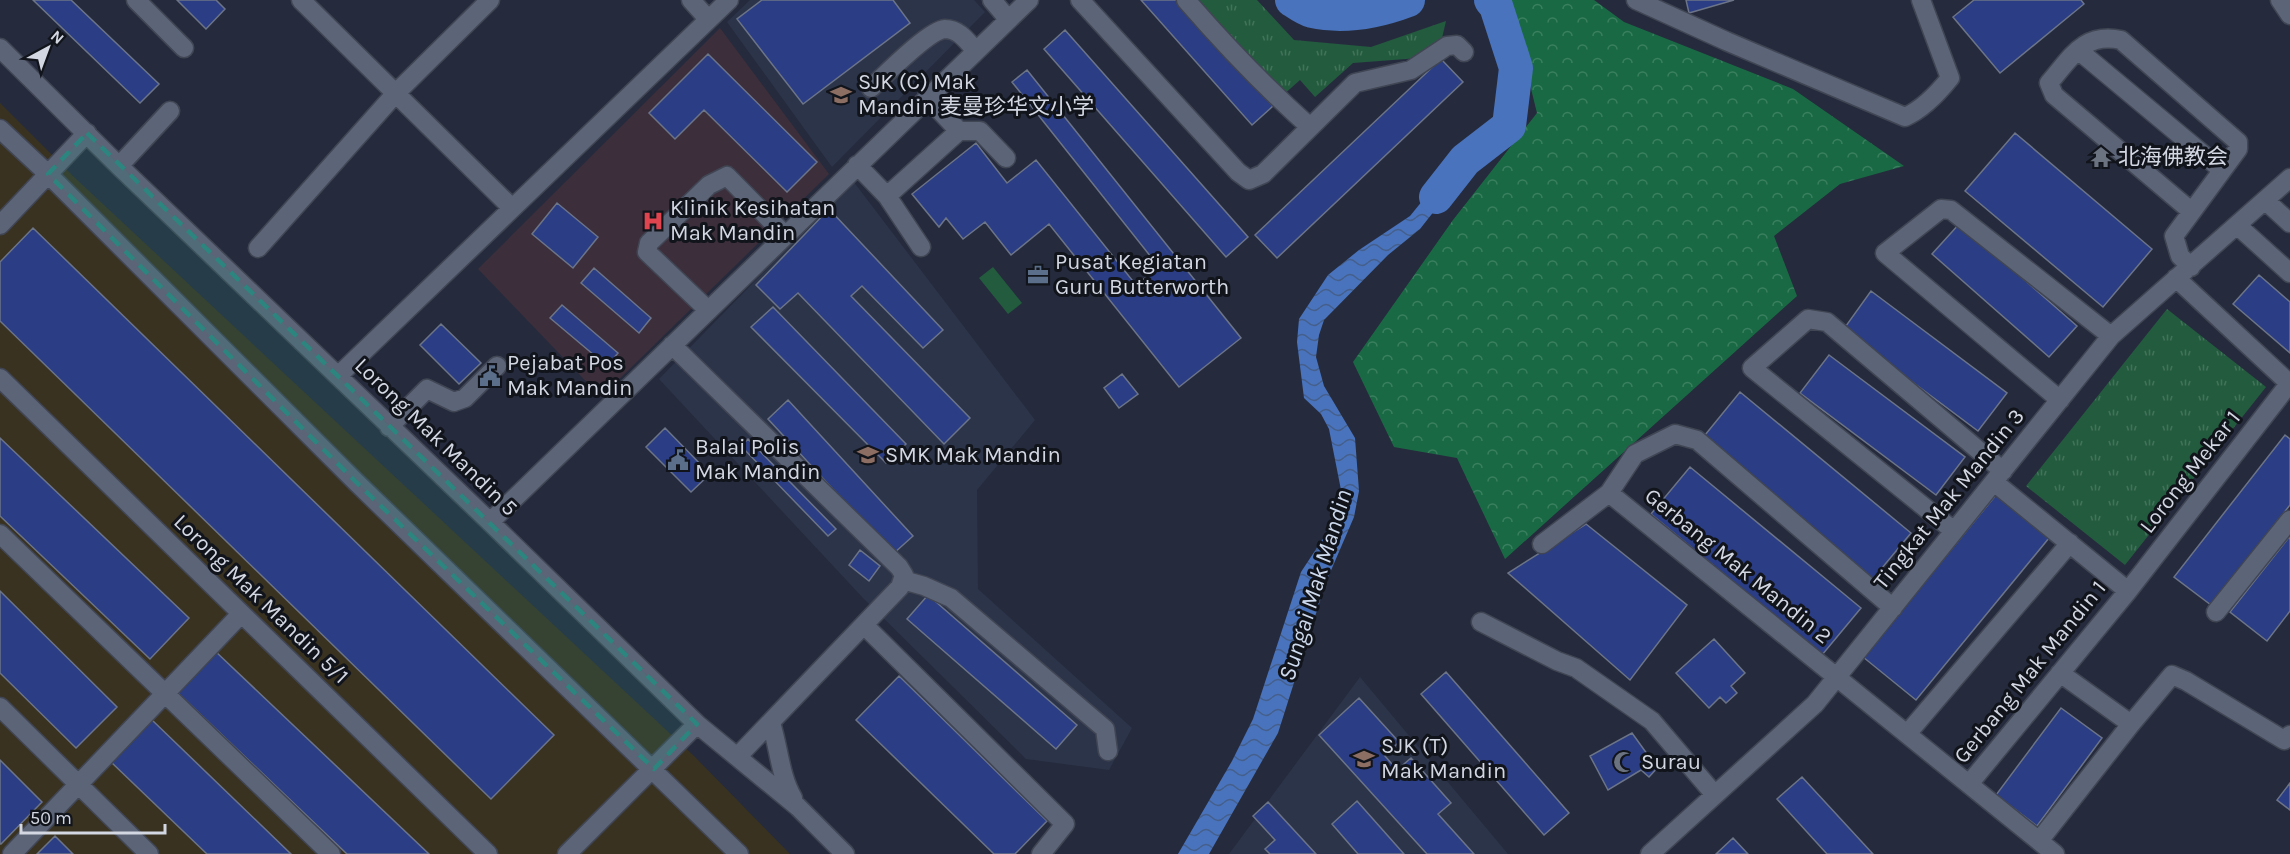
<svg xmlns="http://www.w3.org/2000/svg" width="2290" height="854" viewBox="0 0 2290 854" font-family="Karla,'Noto Sans SC',sans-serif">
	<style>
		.built { fill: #2c344a }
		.industrial { fill: #393221 }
		.medical { fill: #3c2e3b }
		.forest { fill: url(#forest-crowns) }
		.park { fill: url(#park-tufts) }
		.pitch { fill: #235b3e }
		.water { fill: url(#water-waves) }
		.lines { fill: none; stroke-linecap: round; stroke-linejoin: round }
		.river { stroke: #4973bc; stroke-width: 34 }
		.building { fill: #2a3d85; stroke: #6c7488; stroke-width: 1.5 }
		.minor-casing { stroke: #414654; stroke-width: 21 }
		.minor { stroke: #5c6477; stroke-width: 18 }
		.marked { fill: #2c857f; fill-opacity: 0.2; stroke: #2c857f; stroke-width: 4.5; stroke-dasharray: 12 8; stroke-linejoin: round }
		.labels { text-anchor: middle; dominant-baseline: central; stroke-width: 6; stroke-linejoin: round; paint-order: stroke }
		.poi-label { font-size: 22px; fill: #d3d7e2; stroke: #11141b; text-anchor: start }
		.street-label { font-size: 22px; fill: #d3d7e2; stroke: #11141b }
		.water-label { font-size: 24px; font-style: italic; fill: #cdd9ed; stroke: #11141b }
	</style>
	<defs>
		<pattern id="forest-crowns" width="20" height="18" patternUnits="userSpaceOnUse" patternTransform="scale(1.5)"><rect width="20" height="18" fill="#196a44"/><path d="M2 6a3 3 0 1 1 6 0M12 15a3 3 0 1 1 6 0" fill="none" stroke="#3a7f5f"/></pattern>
		<pattern id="park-tufts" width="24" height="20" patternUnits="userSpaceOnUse" patternTransform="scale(1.5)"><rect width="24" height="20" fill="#235b3e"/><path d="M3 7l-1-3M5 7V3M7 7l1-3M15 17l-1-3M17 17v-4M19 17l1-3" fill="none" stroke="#42725a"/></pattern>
		<pattern id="water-waves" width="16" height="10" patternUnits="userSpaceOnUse" patternTransform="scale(1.5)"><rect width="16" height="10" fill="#4973bc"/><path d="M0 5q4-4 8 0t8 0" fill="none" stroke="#455f8c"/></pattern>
	</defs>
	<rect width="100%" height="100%" fill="#252b3c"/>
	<!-- built -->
	<path class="built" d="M750,0h224l11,12 -153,155 -105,-145z
		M853,181l182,239 -58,70 1,99 154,139 -23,42 -83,-11 -163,-161 -204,-219z
		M1360,677l148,177h-279z"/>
	<!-- industrial -->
	<path class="industrial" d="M0,103l75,75 619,578 96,98h-790z"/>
	<!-- medical -->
	<path class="medical" d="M720,28l109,146 -228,223 -123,-128z"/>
	<!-- forest -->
	<path class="forest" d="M1509,0h85l30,22 169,67 111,77 -64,18 -66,52 23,60 -292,263 -48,-101 -63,-11 -41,-85 100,-142 84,-107z"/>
	<!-- park -->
	<path class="park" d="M1193,0h64l37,40 77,7 75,-26 -4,17 -23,20 -66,5 -38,34 -15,-17 -18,16z
		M2167,309l99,78 -141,178 -99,-79z"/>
	<!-- pitch -->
	<path class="pitch" d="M993,267l29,36 -14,11 -29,-36z"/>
	<!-- water -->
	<path class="water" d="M1465,160l-8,22 -37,47 -32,26 -64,65 -5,15 -3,22 8,29 31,52 4,53 -5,26 -28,65 -48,151 -69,121h-31l54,-93 21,-42 48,-147 23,-35 14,-29 3,-18 -12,-61 -8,-15 -17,-16 -7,-56 2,-23 29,-44 31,-25 51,-34 35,-43z"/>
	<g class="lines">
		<!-- river -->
		<path class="river" d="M1292,0c6,4 13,9 20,11 32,7 67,0 96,-11
			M1436,197l29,-37 44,-34 7,-58 -20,-62 -5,-6"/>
	</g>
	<!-- building -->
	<path class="building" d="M33,0h38l88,84 -19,19z
		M177,0h39l9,9 -19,20z
		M762,0h131l17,23 -107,81 -66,-85z
		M1141,0h38l94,106 -21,19z
		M1686,0h48l-45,13z
		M1974,0h107l3,4 -84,69 -47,-56z
		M1065,30l183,207 -22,20 -182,-208z
		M708,54l109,108 -30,30 -83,-82 -29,29 -26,-26z
		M1441,59l22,23 -186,176 -22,-23z
		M1027,70l214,268 -62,49 -130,-163 -38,31 -26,-33 -22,17 -17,-21 -7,9 -27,-33 64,-51 31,40 29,-23 100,125 23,-18 -147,-185z
		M2015,133l137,116 -49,58 -138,-116z
		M557,203l41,34 -25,31 -41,-34z
		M829,209l114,121 -20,18 -61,-62 -11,10 119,122 -26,26 -146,-151 -18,16 -24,-24z
		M1960,223l117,103 -28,31 -117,-103z
		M33,228l521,507 -63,64 -491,-478v-59z
		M594,268l57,50 -12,15 -58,-50z
		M2259,275l31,27v51l-57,-49z
		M1871,291l136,102 -29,38 -135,-101z
		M562,305l56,48 -11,13 -57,-48z
		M773,307l133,137 -20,19 -135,-136z
		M441,324l40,39 -22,21 -39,-39z
		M1829,355l136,102 -29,38 -136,-102z
		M1122,374l16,20 -19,14 -15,-20z
		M1740,392l171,141 -39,47 -171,-140z
		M788,400l125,136 -20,18 -125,-135z
		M665,428l45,46 -19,18 -45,-45z
		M2285,435l5,4v66l-79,100 -37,-28z
		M0,438l189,180 -39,41 -150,-143z
		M748,439l88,90 -8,7 -87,-90z
		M1690,467l171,141 -39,47 -171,-141z
		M1996,495l53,43 -133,162 -53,-43z
		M1586,524l101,81 -57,75 -122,-107z
		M2290,536v75l-23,30 -37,-29z
		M860,550l20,16 -11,15 -20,-16z
		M0,591l117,116 -41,41 -76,-75z
		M928,595l149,130 -21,24 -149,-130z
		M1714,639l31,34 -14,13 6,7 -11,10 -6,-6 -11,11 -33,-35z
		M215,651l214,203h-82l-171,-163z
		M1446,672l123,141 -25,22 -123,-141z
		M899,676l148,145 -32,33h-21l-138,-134z
		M1359,698l40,44 -14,14 12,14 14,-12 40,45 -13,11 36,40h-47l-108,-119z
		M2061,708l41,30 -65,88 -41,-31z
		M152,720l139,134h-84l-96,-92z
		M1632,733l18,25 9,8 -10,11 -8,-7 -33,20 -18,-34z
		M0,760l42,42 -41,42h-1z
		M1802,777l71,77h-46l-50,-55z
		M2290,783v27l-13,-10z
		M1357,801l47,53h-46l-26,-30z
		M1268,802l48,52h-46l-5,-5 10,-9 -22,-24z
		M55,836l18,18h-36z
		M1733,838l15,16h-32z"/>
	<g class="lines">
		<defs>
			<path id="minor" d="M136,0l48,48
				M301,0l211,208
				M691,0l17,19
				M992,0l16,19
				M1080,0l158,172 11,8 14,-6 92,-91 56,-13 36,-24 10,-1 7,7
				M1186,0c39,45 80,88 124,127
				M1636,0l90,41 179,76c18,-8 33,-24 45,-39l-29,-78
				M2280,0l10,15
				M0,48l119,118 371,356 207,202 101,83 47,47
				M2078,50l144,120
				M871,88c14,-13 58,-58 74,-59 14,0 22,12 30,21
				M927,97l32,34h21l26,27
				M0,129l48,45 308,308 383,372
				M857,165l30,31
				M119,166l51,-55
				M2266,201l24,22
				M0,225l87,-92
				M2238,226l52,47
				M921,247l-34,-51 72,-65
				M258,248l138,-155 94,-93
				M2191,267l-11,-11 -6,-20 64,-87v-7l-117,-102c-38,-8 -50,18 -72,43l5,12 137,116
				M2176,278l114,106
				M708,310l-61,-58 2,-9 60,-58 18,-9 58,59
				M672,345l227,222 5,8 -4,12 -162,169
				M338,376l391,-376
				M0,378l488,476
				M2060,400l-175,-147 56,-44 10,1 160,126
				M389,427l38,-38 27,13 11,-4 32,-32
				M1994,482l134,109
				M1609,493l446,361
				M490,522l539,-522
				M1954,531l-202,-163 56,-49 19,3 176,149
				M0,534l331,320
				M1542,544l67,-51 26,-39 40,-20 22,6 196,168
				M903,580l21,6 27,12 154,131 3,22
				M2216,612l74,-92
				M1481,622l76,39 19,7 76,53 63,74
				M864,625l201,199 -24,30
				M2060,673l71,51
				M0,707l149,147
				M771,723c8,25 9,53 22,75
				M1907,734l163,-191
				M1969,784l159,-193 161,-207
				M2039,841l92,-117 41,-49 14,6 98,59 6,-5
				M12,854l229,-240
				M567,854l130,-130
				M1650,854l165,-150 296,-368 179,-158"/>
		</defs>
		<!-- minor casing -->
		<use href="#minor" class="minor-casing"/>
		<!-- minor -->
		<use href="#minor" class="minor"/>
	</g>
	<!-- marked area -->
	<path class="marked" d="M87,133l610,591 -43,45 -298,-287 -308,-308z"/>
	<!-- icons -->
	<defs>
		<symbol id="school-bare" viewBox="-9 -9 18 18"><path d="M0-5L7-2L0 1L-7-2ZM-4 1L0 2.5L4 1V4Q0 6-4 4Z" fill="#8d6e63" stroke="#11141b" stroke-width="2.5" paint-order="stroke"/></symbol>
		<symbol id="temple-bare" viewBox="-9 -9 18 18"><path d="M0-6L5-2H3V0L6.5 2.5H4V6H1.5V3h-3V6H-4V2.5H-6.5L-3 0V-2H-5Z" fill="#6b7280" stroke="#11141b" stroke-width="2.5" paint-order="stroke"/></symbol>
		<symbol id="hospital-bare" viewBox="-9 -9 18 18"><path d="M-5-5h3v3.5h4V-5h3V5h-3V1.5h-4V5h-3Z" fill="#e0444e" stroke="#11141b" stroke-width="2.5" paint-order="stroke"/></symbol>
		<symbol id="office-bare" viewBox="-9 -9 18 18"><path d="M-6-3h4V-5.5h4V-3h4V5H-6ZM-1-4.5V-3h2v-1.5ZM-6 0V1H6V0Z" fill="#5c6f8a" stroke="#11141b" stroke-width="2.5" paint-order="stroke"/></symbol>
		<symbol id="civic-bare" viewBox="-9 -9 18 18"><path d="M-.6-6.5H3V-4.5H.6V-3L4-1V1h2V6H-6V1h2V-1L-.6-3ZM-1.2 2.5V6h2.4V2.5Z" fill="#5c6f8a" stroke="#11141b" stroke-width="2.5" paint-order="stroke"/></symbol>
		<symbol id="mosque-bare" viewBox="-9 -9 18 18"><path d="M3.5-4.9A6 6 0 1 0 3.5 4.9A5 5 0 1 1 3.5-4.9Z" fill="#6b7280" stroke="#11141b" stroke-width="2.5" paint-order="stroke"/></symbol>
	</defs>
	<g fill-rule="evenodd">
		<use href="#school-bare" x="826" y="80" width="30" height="30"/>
		<use href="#temple-bare" x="2086" y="142" width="30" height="30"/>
		<use href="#hospital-bare" x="638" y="206" width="30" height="30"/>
		<use href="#office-bare" x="1023" y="260" width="30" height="30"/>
		<use href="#civic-bare" x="475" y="361" width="30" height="30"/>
		<use href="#school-bare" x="853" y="440" width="30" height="30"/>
		<use href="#civic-bare" x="663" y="445" width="30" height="30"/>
		<use href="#school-bare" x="1349" y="744" width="30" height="30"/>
		<use href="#mosque-bare" x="1609" y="747" width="30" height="30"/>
	</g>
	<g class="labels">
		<!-- poi labels -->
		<g class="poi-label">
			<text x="858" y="82">SJK (C) Mak<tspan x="858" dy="25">Mandin 麦曼珍华文小学</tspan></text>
			<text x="2118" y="157">北海佛教会</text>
			<text x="670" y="208">Klinik Kesihatan<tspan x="670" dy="25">Mak Mandin</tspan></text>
			<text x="1055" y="262">Pusat Kegiatan<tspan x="1055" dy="25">Guru Butterworth</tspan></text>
			<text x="507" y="363">Pejabat Pos<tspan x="507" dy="25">Mak Mandin</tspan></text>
			<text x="695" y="447">Balai Polis<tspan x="695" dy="25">Mak Mandin</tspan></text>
			<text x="885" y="455">SMK Mak Mandin</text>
			<text x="1381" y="746">SJK (T)<tspan x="1381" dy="25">Mak Mandin</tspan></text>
			<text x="1641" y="762">Surau</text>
		</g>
		<!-- street labels -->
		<g class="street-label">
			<text transform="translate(436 437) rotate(44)">Lorong Mak Mandin 5</text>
			<text transform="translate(2190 472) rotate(-52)">Lorong Mekar 1</text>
			<text transform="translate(1949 499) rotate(-51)">Tingkat Mak Mandin 3</text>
			<text transform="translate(1738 566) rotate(39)">Gerbang Mak Mandin 2</text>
			<text transform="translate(261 599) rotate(44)">Lorong Mak Mandin 5/1</text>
			<text transform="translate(2030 672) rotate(-51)">Gerbang Mak Mandin 1</text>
		</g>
		<!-- water labels -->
		<g class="water-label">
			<text transform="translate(1315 585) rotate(-73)">Sungai Mak Mandin</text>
		</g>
	</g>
	<!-- north arrow -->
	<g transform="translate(48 48) rotate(41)" stroke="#11141b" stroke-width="4.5" paint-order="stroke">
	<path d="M0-4.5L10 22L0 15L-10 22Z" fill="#d3d7e2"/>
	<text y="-9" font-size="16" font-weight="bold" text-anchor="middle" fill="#d3d7e2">N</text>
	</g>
	<!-- scale -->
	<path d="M21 824v9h144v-9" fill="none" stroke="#d3d7e2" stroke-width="3"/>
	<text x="30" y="824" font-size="18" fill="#d3d7e2" stroke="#11141b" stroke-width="4.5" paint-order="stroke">50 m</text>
</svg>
